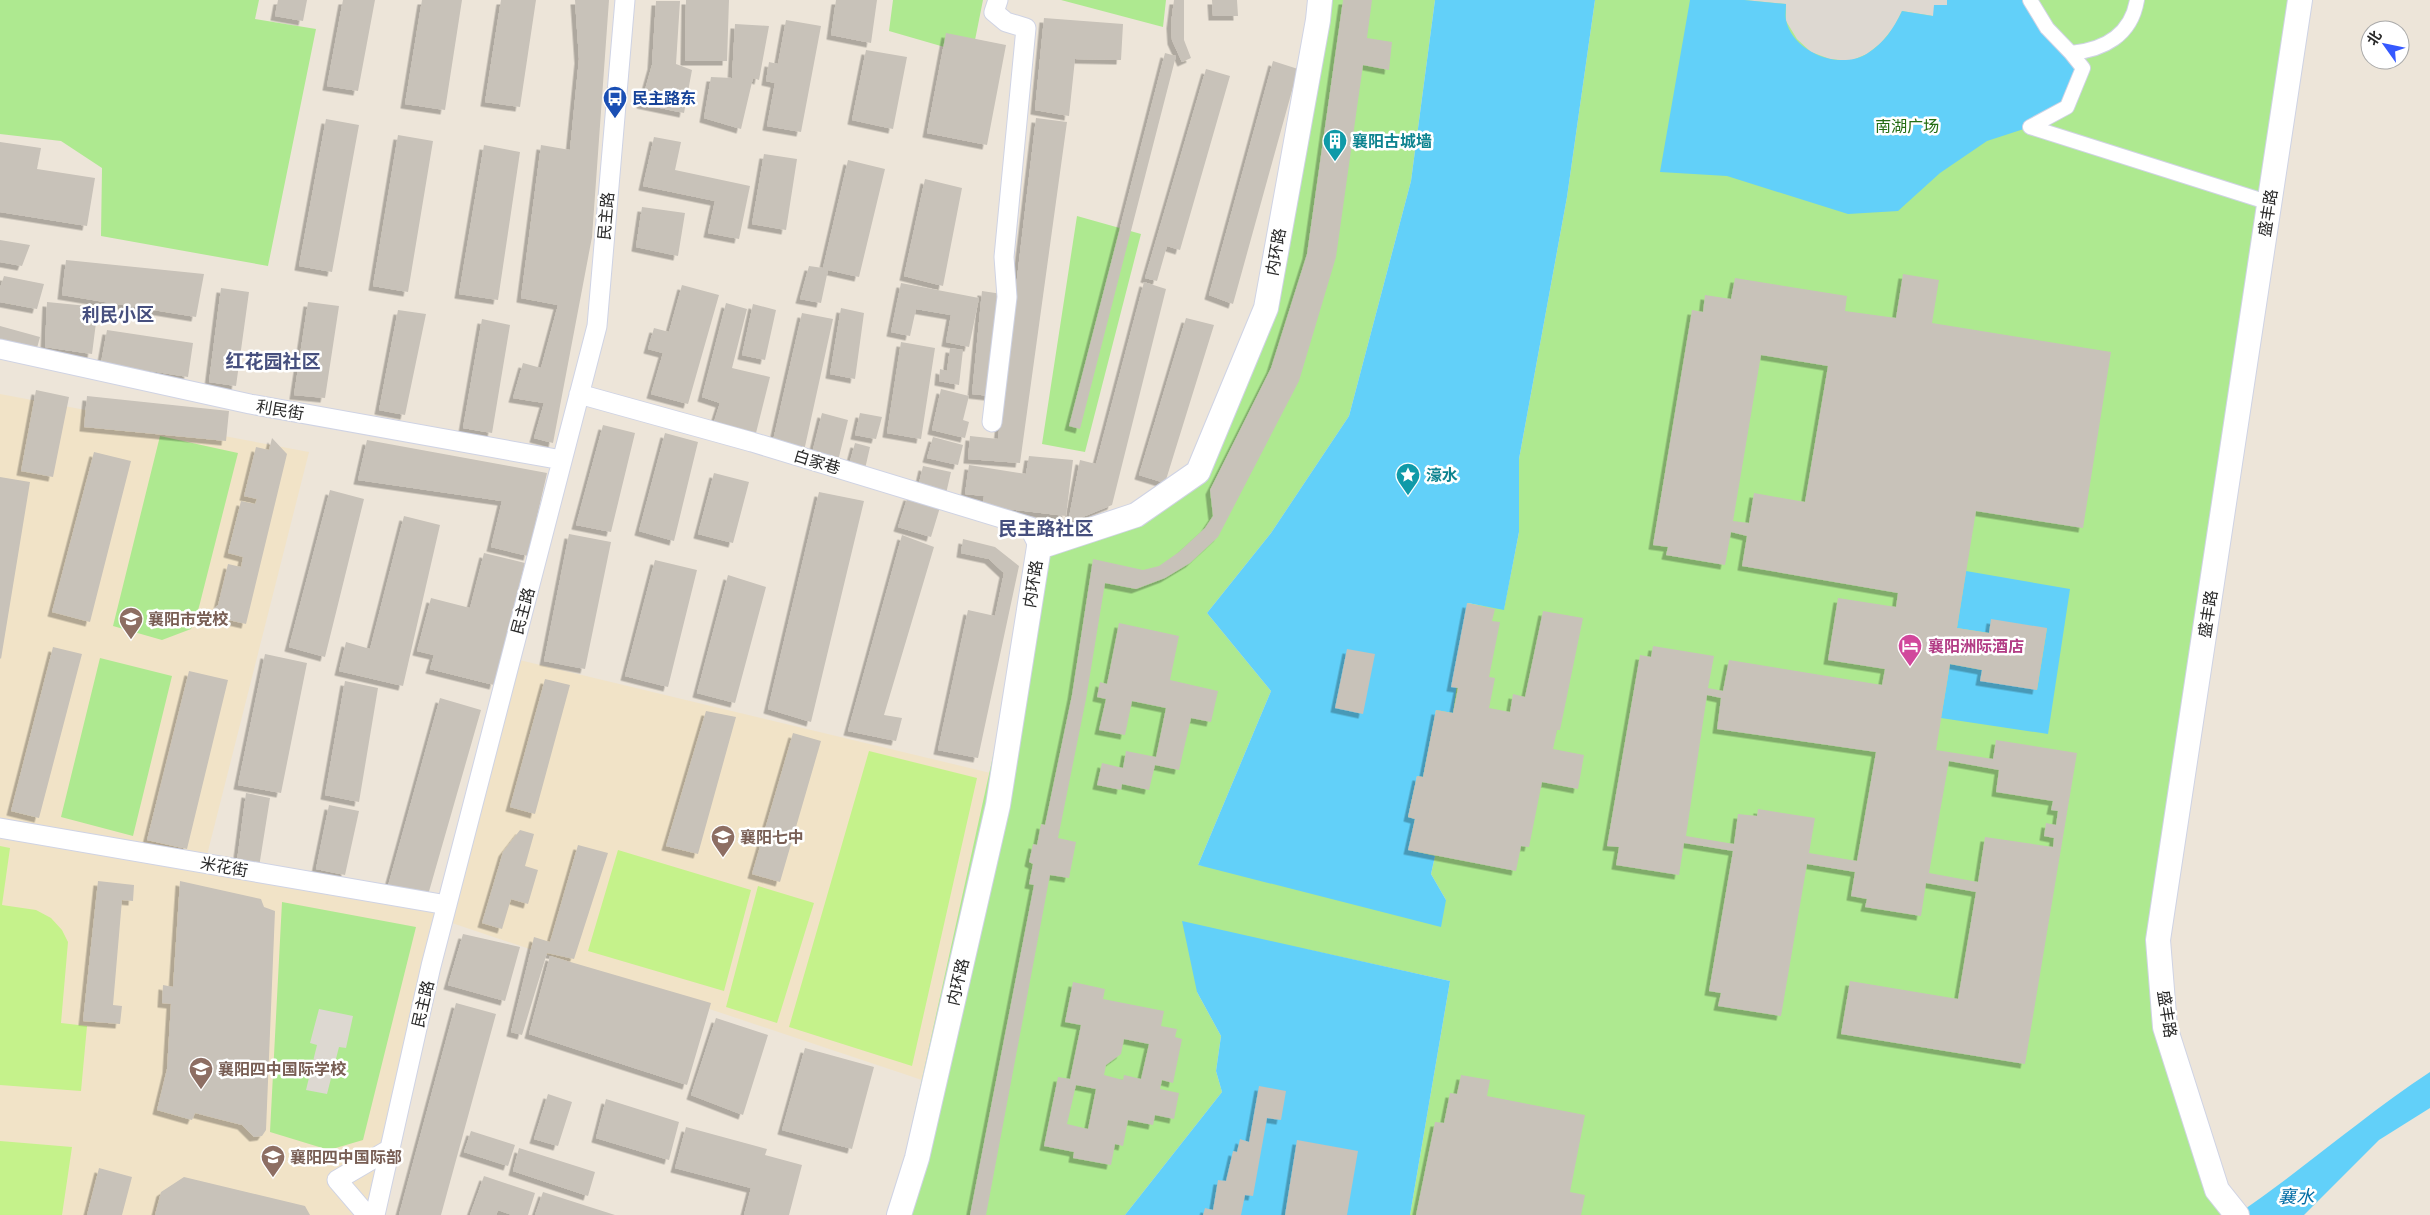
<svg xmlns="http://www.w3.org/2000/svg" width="2430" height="1215" viewBox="0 0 2430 1215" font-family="'DejaVu Sans','Noto Sans SC',sans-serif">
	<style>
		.education { fill: #f1e3c7 }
		.green { fill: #aee990 }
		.pitch { fill: #c5f28b }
		.plaza { fill: #ddd8d1 }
		.water { fill: #62d0f9 }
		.building { fill: #c8c2b9; fill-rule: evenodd; filter: url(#shadow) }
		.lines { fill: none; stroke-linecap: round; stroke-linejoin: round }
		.pedestrian-casing { stroke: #cfd3e4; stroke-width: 16 }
		.minor-casing { stroke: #cfd3e4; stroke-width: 21 }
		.tertiary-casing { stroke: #cfd3e4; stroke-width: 26 }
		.pedestrian { stroke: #fff; stroke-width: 14 }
		.minor { stroke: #fff; stroke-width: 19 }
		.tertiary { stroke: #fff; stroke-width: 24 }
		.labels { text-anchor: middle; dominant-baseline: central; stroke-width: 5; stroke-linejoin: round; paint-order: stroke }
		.transit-label { font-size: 16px; font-weight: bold; fill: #164399; stroke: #fff; text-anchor: start }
		.park-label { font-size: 16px; fill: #256d13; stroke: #fff }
		.culture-label { font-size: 16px; font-weight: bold; fill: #0d838f; stroke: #fff; text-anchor: start }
		.street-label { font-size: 16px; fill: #292929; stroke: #fff }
		.education-label { font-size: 16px; font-weight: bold; fill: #785e54; stroke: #fff; text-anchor: start }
		.hotel-label { font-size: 16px; font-weight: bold; fill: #b23c85; stroke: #fff; text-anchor: start }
		.neighbourhood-label { font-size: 18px; font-weight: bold; fill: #464f7e; stroke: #fff }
		.water-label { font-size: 18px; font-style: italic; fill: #016ca5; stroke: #fff }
		.quarter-label { font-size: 19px; font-weight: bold; fill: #464f7e; stroke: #fff }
	</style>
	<defs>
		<filter id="shadow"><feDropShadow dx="-4.5" dy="4.5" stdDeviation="0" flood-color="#0004"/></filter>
	</defs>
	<rect width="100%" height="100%" fill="#ede5d9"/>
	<!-- education -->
	<path class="education" d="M0,394l309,58 -104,411 242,42 64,-247 492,118 -69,308 -491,-164 -68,295h-375z"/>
	<!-- green -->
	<path class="green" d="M0,0h259l-4,19 61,10 -48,237 -167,-30 1,-68 -41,-27 -61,-7z
		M893,0h90l-11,55 -83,-24z
		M1061,0h105l-3,27z
		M1320,0h115l-24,181 -62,235 -78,117 -64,80 64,78 -73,174 248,35 -15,-26 4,-18 -27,-6 7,-31 -7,-2 9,-41h6l13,-66 31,-107 37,6 15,-77v-73l48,-262 28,-197h705l-142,940 7,87 72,188h-827l40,-234 -145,-32 -108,43 24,44 -5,35 6,21 -97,123h-233l147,-668 97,-32 62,-43 68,-164z
		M1077,216l64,18 -56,218 -43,-8z
		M160,436l78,17 -39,154 -8,22 -29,11 -49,-14z
		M100,658l72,18 -39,160 -72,-19z
		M282,902l134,25 -53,213 -34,10 -59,-18z"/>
	<!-- pitch -->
	<path class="pitch" d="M869,751l108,27 -65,288 -123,-39z
		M0,846l10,2 -8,57 34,5 15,8 11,12 6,12 -7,81 26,3 -6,65 -81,-6z
		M618,850l133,40 -27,101 -136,-40z
		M758,886l56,17 -37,120 -51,-16z
		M0,1141l72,6 -10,68h-62z"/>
	<!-- plaza -->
	<path class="plaza" d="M1744,0h203v5l-14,11 -31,-5 -8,16 -13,16 -14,11 -17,7 -20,-2 -19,-7 -14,-13 -11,-18v-17z
		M319,1009l34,7 -7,32 -7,-1 -12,47 -21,-4 11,-45 -7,-2z"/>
	<!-- water -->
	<path class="water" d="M1435,0h160l-28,197 -48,262v73l-15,78 -36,-7 -15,110 -17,-3 -13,67 -6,-1 -9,41 7,2 -6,31 26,6 -4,18 15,26 -5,27 -243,-62 73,-174 -64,-78 64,-80 78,-117 62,-235z
		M1690,0h54l42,4c0,5 -1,11 0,16 7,33 55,51 82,33 16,-10 26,-25 34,-42l31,5 1,-11h13v-5h83l53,68 -16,39 -37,20 -43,14 -47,32 -42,38 -50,3 -121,-38 -67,-4z
		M1966,571l104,18 -22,145 -107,-16 9,-54 32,6 55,20 10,-62 -58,5 -32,-5z
		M1182,921l268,60 -40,234h-285l97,-123 -6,-21 5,-35 -24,-44z
		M2430,1072v36l-51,32 -75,75h-68c67,-45 127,-99 194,-143z"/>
	<!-- building -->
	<path class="building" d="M278,0h29l-4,21 -28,-5z
		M343,0h32l-17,91 -31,-5z
		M422,0h40l-17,110 -40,-6z
		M501,0h35l-16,107 -35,-5z
		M575,0h34l-17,237 -39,206 -19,-5 10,-35 -31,-5 10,-35 18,5 17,-63 -37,-7 20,-153 29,5 9,-91z
		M686,0h43l-2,61h-42z
		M836,0h41l-6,43 -40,-8z
		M1174,0h10v40l7,18 -9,4 -10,-22 -1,-16z
		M1212,0h25l1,16h-25z
		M1343,0h29l-5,38 25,4 -3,28 -26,-5 -27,192 -37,124 -81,156 -28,26 -25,15 -29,11 -31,-6 -19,116 -28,139 18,4 -7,36 -19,-3 -64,340h-16l64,-330 -5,-1 4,-20 -4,-2 4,-18 4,1 4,-21 4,1 27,-130 21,-136 50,11 16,-4 20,-14 26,-24 8,-12 -3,-26 61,-122 36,-114z
		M656,1h24l-4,63 16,6 -8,43 -43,-9 11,-39z
		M1044,18l79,6 -2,36 -46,-1 -6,57 -34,-6z
		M786,20l35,6 -20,106 -34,-6 8,-43 -9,-2 3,-19 9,2z
		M735,24l34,2 -10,54 -6,-2 -12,51 -37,-11 7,-41 21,1z
		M946,33l60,12 -19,100 -60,-12z
		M866,50l41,7 -14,72 -41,-9z
		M1165,53l11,3 -96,373 -11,-3z
		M1273,61l25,8 -65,235 -24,-9z
		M1206,69l24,7 -50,174 -13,-4 -10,35 -12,-3z
		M1036,118l31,4 -47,341 -52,-4 2,-23 28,3z
		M326,119l33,6 -27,147 -33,-6z
		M398,135l35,6 -25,151 -35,-6z
		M654,137l27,5 -6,28 75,16 -11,53 -31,-6 7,-32 -72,-15z
		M0,142l41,6 -4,21 58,9 -8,48 -87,-14z
		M484,145l36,7 -22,148 -39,-6z
		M764,154l33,5 -11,71 -34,-6z
		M848,160l37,9 -26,108 -31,-7 -7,33 -21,-4 9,-33 14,2z
		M925,179l37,9 -19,98 -39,-10z
		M642,207l43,6 -7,43 -42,-9z
		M0,240l30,5 -8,21 -22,-4z
		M66,260l138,14 -8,43 -134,-22z
		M1903,274l36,6 -7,43 179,29 -28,176 -107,-17 -19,117 32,5 2,-14 56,9 -10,62 -57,-9 2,-11 -32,-6 -14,86 57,9 3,-19 81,13 -52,311 -184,-30 9,-53 108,18 18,-107 -50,-9 -5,33 -56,-9 2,-8 -16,-3 4,-24 -48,-8 -26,152 -63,-10 3,-13 -12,-2 24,-140 -49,-8 -5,32 -63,-10 3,-18 -12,-1 33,-191 11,2 2,-11 61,10 -6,32 15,3 6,-31 153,25 3,-16 -57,-9 10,-62 58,9 2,-14 -156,-27 5,-30 -16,-4 -6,33 -59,-10 2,-8 -15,-2 39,-235 11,2 2,-17 26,4 4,-21 112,18 -2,15 51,7zM1761,355l67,11 -23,136 -51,-9 -5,30 -16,-2zM1707,695l14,3 -4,31 159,23 -19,109 -48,-8 6,-35 -57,-9 -1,7 -19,-2 -4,30 -48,-8zM1949,761l50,9 -3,22 57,9 -2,9 7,1 -2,14 -10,-2 -2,13 10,2 -1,9 -68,-10 -7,45 -49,-9z
		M4,276l40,8 -7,25 -37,-7v-14z
		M1144,282l22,7 -54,216 -44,18 12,-63 16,4z
		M901,283l78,15 -10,49 -23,-5 5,-27 -35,-6 -6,27 -19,-4z
		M682,285l37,10 -31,109 -37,-10 12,-41 -15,-4 6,-21 15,4z
		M221,288l28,4 -13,94 -27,-4z
		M982,291l20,3 -12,102 -18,-2z
		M47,302l51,5 -6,47 -47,-7z
		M308,302l31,4 -14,92 -31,-3z
		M726,303l21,6 -15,59 38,9 -15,60 -42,-12 7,-22 -18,-6z
		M753,304l23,6 -11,50 -23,-5z
		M841,308l23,5 -9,66 -25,-5z
		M398,310l28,4 -21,101 -26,-5z
		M802,313l31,6 -29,132 -32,-6z
		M1186,318l28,7 -49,158 -26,-8z
		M482,319l28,6 -18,108 -29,-5z
		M0,326l40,11 -3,11 -37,-9z
		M107,330l86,13 -5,34 -87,-14z
		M901,342l34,6 -14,91 -34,-6z
		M950,348l13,2 -4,35 -20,-4 1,-12 7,2z
		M941,389l28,7 -6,24 6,2 -4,16 -33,-8z
		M36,390l33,7 -16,80 -32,-6z
		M87,396l142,15 -3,30 -142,-14z
		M822,413l26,7 -11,45 -26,-7z
		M860,413l22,4 -6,22 -21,-4z
		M603,425l32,8 -24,99 -35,-7z
		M665,433l33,9 -24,99 -35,-10z
		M933,437l30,8 -5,20 -31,-7z
		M272,438l15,16 -41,170 -39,-9 11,-10 10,-41 13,3 2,-10 -15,-4 13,-52 14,3 2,-5 -13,-3 12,-49 13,3z
		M367,440l180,33 -19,83 -37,-9 11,-46 -144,-21z
		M855,443l15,4 -5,22 -16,-4z
		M94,452l37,9 -41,161 -38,-10z
		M1029,456l44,4 -7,56 -83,-10 1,-10 -19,-2 4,-29 57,9z
		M923,466l28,6 -6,26 -28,-6z
		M714,473l35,9 -16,61 -35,-9z
		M0,477l30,5 -29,177 -1,-1z
		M330,490l34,9 -39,158 -36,-10z
		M819,492l45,9 -53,221 -43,-13z
		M908,496l33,8 -10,33 -33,-10z
		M404,516l36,9 -37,161 -64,-15 7,-29 24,7z
		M569,534l42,8 -26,127 -41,-8z
		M902,535l32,12 -50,168 18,3 -6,23 -48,-10z
		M963,539l32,8 24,19 -41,192 -40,-8 30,-140 27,6 9,-43 -15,-14 -28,-6z
		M484,553l41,10 -31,122 -64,-16 4,-14 -17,-4 14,-53 39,10z
		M655,560l42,10 -29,117 -43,-11z
		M728,575l38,12 -31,116 -38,-10z
		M1467,603l28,6 -3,12 8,1 -11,55 6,1 -6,30 21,4 3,-18 12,3 18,-86 40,7 -23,112h-3l-4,19 31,6 -6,34 -36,-7 -13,65 -8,-1 -5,25 -108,-21 7,-31 -7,-2 9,-41 6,1 13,-67 17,3 5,-25 -7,-1z
		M1119,623l60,13 -9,44 48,11 -7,31 -20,-4 -12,52 -24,-5 -6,25 -27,-6 -1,6 -24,-5 5,-22 21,5 3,-17 30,6 10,-49 -34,-7 -7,34 -26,-5 7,-31 -9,-2 3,-15 7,2z
		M53,647l29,7 -43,164 -28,-7z
		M1347,649l28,5 -12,60 -28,-6z
		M265,654l42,9 -26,130 -43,-8z
		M189,671l39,9 -41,169 -40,-9z
		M545,679l25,6 -35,129 -25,-7z
		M345,681l33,7 -19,114 -34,-7z
		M440,698l41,12 -53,185 -40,-9z
		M706,711l30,6 -38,137 -32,-8z
		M793,733l28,8 -41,141 -28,-8z
		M246,793l24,5 -11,69 -22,-6z
		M329,805l30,6 -14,64 -29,-6z
		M520,830l14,4 -9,32 13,4 -10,34 -17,-5 -9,30 -20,-6 21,-71z
		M578,845l30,8 -34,106 -27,-6 -25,82 -11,-3 23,-95 16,5z
		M98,881l36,4 -1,16 -11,-1 -9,105 9,1 -2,18 -37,-3z
		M180,881l81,18 3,8 11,4 -9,219 -4,6 -8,1 -12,-12 -47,-12 -3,7 -35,-10 10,-41 4,-65 -9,-1 1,-18 10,2z
		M463,934l57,13 -15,54 -57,-16z
		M550,956l161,47 -24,82 -158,-51z
		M1073,982l32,7 -2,10 61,12 -3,15 16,3 -2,8 7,2 -9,44 -11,-3 -2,9 19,4 -5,26 -19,-4 -2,10 -25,-5 -5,26 -8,-2 -4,21 -38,-7 1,-6 -30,-6 14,-69 12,2 11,-54 -16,-3zM1124,1039l25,5 -8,35 -17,-4 -1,5 -19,-5 2,-10 15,-11zM1076,1085l20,4 -8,40 -21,-5z
		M456,1003l40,11 -55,201h-42z
		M716,1018l52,17 -25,80 -52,-20z
		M805,1048l69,19 -22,82 -70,-19z
		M1461,1075l29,5 -3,16 98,19 -15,77 15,3 -4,20h-165l19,-93 9,1 6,-30 7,1z
		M1259,1086l27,5 -5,29 -14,-2 -14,78 -8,-1 -4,20h-38l2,-7 8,2 5,-30 8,1 7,-30 4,1 3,-13 9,3z
		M548,1094l24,8 -14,44 -24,-7z
		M606,1099l73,23 -10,38 -73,-22z
		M686,1127l81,22 -2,6 37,10 -13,50h-45l7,-27 -76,-20z
		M471,1131l44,14 -7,21 -44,-14z
		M1297,1140l61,11 -11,64h-62z
		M519,1148l76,24 -7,24 -75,-25z
		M99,1168l33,9 -10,38h-35z
		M484,1176l51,17 -7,22h-16l-14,-5 -2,5h-26z
		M184,1177l121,29 5,9h-155l6,-23z
		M543,1192l72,23h-80z"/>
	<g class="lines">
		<defs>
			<path id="pedestrian" d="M2030,0l17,28 24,25c32,-3 60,-17 66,-53
				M2071,53l12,15 -16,39 -37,20 240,76"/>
			<path id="minor" d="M0,349l250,55 312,56
				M579,394l173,48 279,85v4l8,16
				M992,422l15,-125 -3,-40 22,-229 -20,-6 -12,-10 4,-12
				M0,828l447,77
				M367,1215l-30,-35 53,-31
				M375,1215l56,-249 166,-640 28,-326"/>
			<path id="tertiary" d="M899,1215l18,-57 81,-353 41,-258 97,-32 62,-43 68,-164 52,-288 2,-20
				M2237,1215l-20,-25 -52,-163 -7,-87 142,-940"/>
		</defs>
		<!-- pedestrian casing -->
		<use href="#pedestrian" class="pedestrian-casing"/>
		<!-- minor casing -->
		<use href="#minor" class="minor-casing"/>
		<!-- tertiary casing -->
		<use href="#tertiary" class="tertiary-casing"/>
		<!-- pedestrian -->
		<use href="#pedestrian" class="pedestrian"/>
		<!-- minor -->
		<use href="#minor" class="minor"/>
		<!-- tertiary -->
		<use href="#tertiary" class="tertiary"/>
	</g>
	<!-- icons -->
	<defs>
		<symbol id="bus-pin" viewBox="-11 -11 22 30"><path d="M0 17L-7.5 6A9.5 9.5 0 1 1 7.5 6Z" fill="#1a4fb4" stroke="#fff"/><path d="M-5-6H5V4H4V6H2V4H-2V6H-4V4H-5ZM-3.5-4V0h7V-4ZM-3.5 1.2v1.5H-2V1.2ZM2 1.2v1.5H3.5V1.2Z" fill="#fff"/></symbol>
		<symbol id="building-pin" viewBox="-11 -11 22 30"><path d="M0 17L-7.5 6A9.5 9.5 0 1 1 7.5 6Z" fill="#0f9aa8" stroke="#fff"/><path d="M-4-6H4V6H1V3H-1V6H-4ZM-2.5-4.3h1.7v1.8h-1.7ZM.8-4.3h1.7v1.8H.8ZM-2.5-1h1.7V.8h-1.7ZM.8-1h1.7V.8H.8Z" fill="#fff"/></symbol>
		<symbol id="sight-pin" viewBox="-11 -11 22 30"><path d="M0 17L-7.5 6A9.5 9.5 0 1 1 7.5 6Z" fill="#0f9aa8" stroke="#fff"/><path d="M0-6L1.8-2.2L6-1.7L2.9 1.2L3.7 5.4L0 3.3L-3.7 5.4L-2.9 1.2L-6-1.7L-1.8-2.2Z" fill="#fff"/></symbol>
		<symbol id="university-pin" viewBox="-11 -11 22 30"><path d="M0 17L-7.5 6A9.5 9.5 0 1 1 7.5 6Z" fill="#8d6e63" stroke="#fff"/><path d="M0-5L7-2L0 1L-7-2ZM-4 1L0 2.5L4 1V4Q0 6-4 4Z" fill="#fff"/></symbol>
		<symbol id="hotel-pin" viewBox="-11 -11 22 30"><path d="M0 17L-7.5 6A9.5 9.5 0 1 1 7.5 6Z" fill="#d1479c" stroke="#fff"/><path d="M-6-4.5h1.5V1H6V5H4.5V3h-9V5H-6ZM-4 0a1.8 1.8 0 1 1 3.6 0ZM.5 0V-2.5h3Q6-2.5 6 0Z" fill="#fff"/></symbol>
		<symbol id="school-pin" viewBox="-11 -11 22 30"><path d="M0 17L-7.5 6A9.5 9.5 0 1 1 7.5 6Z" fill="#8d6e63" stroke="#fff"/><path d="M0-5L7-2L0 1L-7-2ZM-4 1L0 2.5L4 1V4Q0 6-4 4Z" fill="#fff"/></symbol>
	</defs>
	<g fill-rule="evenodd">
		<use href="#bus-pin" x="601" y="84" width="28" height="38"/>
		<use href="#building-pin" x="1321" y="127" width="28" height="38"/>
		<use href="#sight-pin" x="1394" y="461" width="28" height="38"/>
		<use href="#university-pin" x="117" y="605" width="28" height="38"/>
		<use href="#hotel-pin" x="1896" y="632" width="28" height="38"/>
		<use href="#school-pin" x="709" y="823" width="28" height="38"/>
		<use href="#school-pin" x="187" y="1055" width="28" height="38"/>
		<use href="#school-pin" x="259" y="1143" width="28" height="38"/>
	</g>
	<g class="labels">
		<!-- transit labels -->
		<g class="transit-label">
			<text x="632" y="98">民主路东</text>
		</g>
		<!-- park labels -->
		<g class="park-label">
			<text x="1907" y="126">南湖广场</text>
		</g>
		<!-- culture labels -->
		<g class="culture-label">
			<text x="1352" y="141">襄阳古城墙</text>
			<text x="1426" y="475">濠水</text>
		</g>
		<!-- street labels -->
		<g class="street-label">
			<text transform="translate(2268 213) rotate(-81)">盛丰路</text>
			<text transform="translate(606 216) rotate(-85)">民主路</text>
			<text transform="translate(1276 252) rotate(-80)">内环路</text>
			<text transform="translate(280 410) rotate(10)">利民街</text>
			<text transform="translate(817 462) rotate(17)">白家巷</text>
			<text transform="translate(1033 584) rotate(-81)">内环路</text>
			<text transform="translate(523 611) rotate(-75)">民主路</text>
			<text transform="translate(2208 614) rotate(-81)">盛丰路</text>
			<text transform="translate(224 867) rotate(10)">米花街</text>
			<text transform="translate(958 982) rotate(-77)">内环路</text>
			<text transform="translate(423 1004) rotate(-77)">民主路</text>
			<text transform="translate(2167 1014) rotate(81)">盛丰路</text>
		</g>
		<!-- education labels -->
		<g class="education-label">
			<text x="148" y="619">襄阳市党校</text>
			<text x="740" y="837">襄阳七中</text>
			<text x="218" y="1069">襄阳四中国际学校</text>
			<text x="290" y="1157">襄阳四中国际部</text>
		</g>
		<!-- hotel labels -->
		<g class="hotel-label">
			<text x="1928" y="646">襄阳洲际酒店</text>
		</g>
		<!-- neighbourhood labels -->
		<g class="neighbourhood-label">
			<text x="118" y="314">利民小区</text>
		</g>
		<!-- water labels -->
		<g class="water-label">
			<text x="2296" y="1196">襄水</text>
		</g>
		<!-- quarter labels -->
		<g class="quarter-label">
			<text x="273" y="361">红花园社区</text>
			<text x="1046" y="528">民主路社区</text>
		</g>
	</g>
	<!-- north arrow -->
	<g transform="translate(2385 45) rotate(303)"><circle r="24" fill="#ffffff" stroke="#a9a9a9"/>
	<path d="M0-4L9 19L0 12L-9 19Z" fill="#3559ff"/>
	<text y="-8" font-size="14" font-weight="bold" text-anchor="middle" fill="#292929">北</text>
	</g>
</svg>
